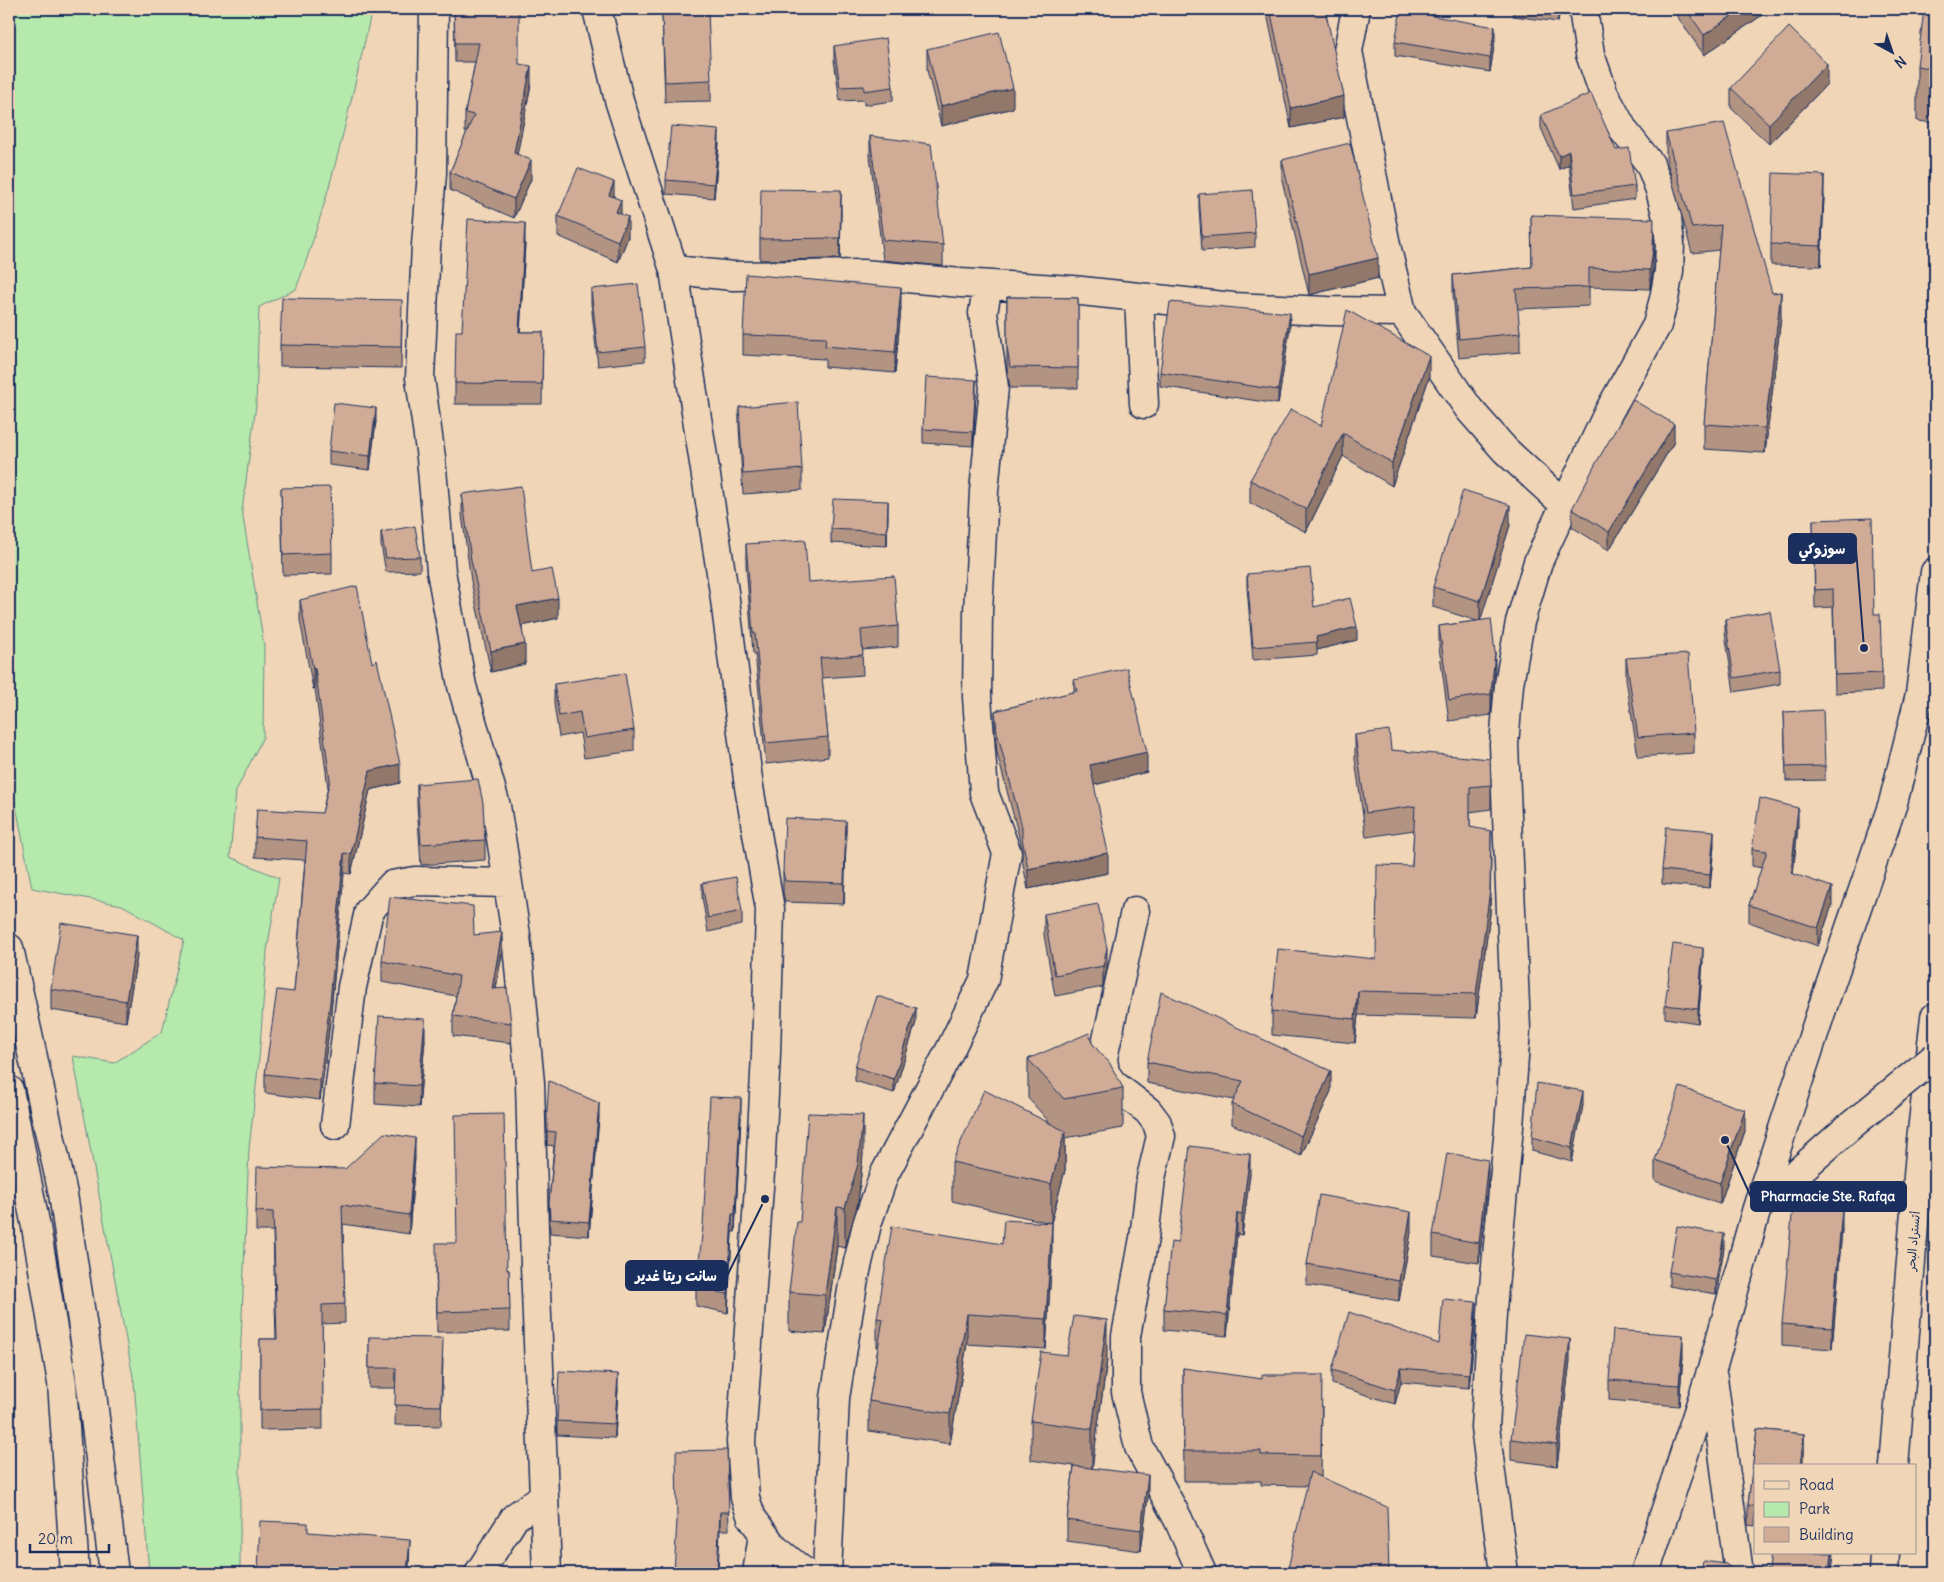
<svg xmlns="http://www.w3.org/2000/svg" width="1944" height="1582" viewBox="0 0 1944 1582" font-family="Delius,'Playpen Sans Arabic',sans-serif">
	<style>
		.green { fill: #b5eaac; stroke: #688c85 }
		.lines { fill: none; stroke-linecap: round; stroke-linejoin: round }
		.minor-casing { stroke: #1b2f5e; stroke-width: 31 }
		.major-casing { stroke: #1b2f5e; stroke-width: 31 }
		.highway-casing { stroke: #1b2f5e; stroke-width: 31 }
		.minor { stroke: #f0d5b7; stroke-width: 28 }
		.major { stroke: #f0d5b7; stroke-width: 28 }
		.highway { stroke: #f0d5b7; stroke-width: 28 }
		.minor-bridge-casing { stroke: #1b2f5e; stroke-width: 31; stroke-linecap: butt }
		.minor-bridge { stroke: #f0d5b7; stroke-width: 28 }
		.wall { fill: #b39482; stroke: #1b2f5e }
		.shaded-wall { fill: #92786a; stroke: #1b2f5e }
		.building { fill: #d0ac97; stroke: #1b2f5e }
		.labels { text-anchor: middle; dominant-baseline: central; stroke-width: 5; stroke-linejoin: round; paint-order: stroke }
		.street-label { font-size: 12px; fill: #1b2f5e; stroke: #f0d5b7 }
		.leader { fill: none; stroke: #1b2f5e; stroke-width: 2 }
		.callout-dot { fill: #1b2f5e; stroke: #f0d5b7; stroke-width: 2 }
		.callout { fill: #1b2f5e; stroke: #1b2f5e; stroke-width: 2 }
		.callout-label { font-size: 14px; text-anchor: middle; font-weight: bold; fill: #fff }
	</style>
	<rect width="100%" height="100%" fill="#f0d5b7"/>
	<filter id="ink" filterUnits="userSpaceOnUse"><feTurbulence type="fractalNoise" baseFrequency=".02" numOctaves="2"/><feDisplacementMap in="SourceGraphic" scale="10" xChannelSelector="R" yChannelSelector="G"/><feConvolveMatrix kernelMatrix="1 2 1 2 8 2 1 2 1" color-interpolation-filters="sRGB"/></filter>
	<g filter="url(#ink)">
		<!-- green -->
		<path class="green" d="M9,9h363c-21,94 -42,189 -76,280l-37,18 -3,98 -14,106 22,134 -1,92 -27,54 -6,66 49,21 -12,73 -8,108 -10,90 -9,214v210h-91l-15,-191 -61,-326 41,7 48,-31 22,-92 -62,-35 -90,-17 -23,-118z"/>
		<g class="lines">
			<defs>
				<path id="minor" d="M434,9l-2,164 -6,72 -6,133 11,80 10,113 21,115 34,120 20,129 14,148 5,182 12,308
					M597,9l22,91 55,170 50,322 25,195 21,122 -4,145 -6,119 -19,269 4,56 7,20 22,30 31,25
					M1356,9l-8,42 38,194 16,67 67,97 36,41 60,55
					M674,270l59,6 130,-2 98,9 111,7 161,17 95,4 74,1
					M1139,297l5,107
					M1135,911l-32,147 2,15 8,11 35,27 9,12 4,13 -10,42 -7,60 -18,98v56l13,55 39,72 24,54
					M335,1125l17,-138 17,-76 23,-26 23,-4 93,2
					M1757,1208l91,-80
					M1713,1378l26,195
					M479,1573l36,-56 28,-20
					M757,1573l6,-38
					M827,1573l8,-175 18,-114 14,-60 17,-49 66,-125 34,-70 23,-127 -23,-60 -7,-96 1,-85 6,-121 10,-104 -11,-74 5,-28
					M1504,1573l-19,-146 8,-129 16,-171 7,-98 -12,-284 5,-61 11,-62 18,-60 70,-149 49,-88 7,-26 5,-28 1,-27 -3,-27 -7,-27 -10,-26 -26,-33 -20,-37 -14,-40 -7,-45
					M1645,1573l67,-204 45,-161 68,-208 68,-197 27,-109 15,-122"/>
				<path id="major" d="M9,948l54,246 25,167 26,212
					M9,1090l27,137 26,156 13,190"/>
				<path id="highway" d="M1894,1466l27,-326 14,-123
					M1884,1573l1,-20"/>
			</defs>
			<!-- minor casing -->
			<use href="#minor" class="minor-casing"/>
			<!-- major casing -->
			<use href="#major" class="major-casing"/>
			<!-- highway casing -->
			<use href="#highway" class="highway-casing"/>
			<!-- minor -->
			<use href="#minor" class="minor"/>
			<!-- major -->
			<use href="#major" class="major"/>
			<!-- highway -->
			<use href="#highway" class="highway"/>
			<defs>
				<path id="minor-bridge" d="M1848,1128l87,-71"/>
			</defs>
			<!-- minor-bridge casing -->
			<use href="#minor-bridge" class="minor-bridge-casing"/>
			<!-- minor-bridge -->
			<use href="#minor-bridge" class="minor-bridge"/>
		</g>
		<!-- wall -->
		<path class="wall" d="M454,9l65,55 12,20 -14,70 14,25 -17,39 -64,-28v-18l17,-40h-2v-19l10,-51h-20z
			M1266,9h59l19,108 -53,11z
			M1513,9h47l-2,13 -45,-6z
			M1672,9h99l-67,46z
			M1935,9v114l-18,-2v-55z
			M662,14l49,66v21l-46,1z
			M1436,17l59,23 -5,32 -95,-16v-14z
			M834,46l59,41v14l-29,4v-5l-24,1 -6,-41z
			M927,49l86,59 -72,18 -14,-56z
			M1827,84l-58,60 -38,-36v-20z
			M1541,115l75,35 19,36v13l-61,9 -5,-43 -10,4 -18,-41z
			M1666,133l106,160 9,24 -16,136 -61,-4v-25l15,-174 -27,3 -26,-95z
			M870,136l73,109v21l-60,-6 -13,-104z
			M719,143l-5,55 -48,-4v-14z
			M1282,160l96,118 -69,17 -27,-115z
			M1199,194l56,39v14l-53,4 -3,-43z
			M1824,196l-3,70 -50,-1v-21z
			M614,197l7,17 7,23 -10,25 -60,-26v-20z
			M841,211l-1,48 -80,1v-21z
			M1531,215l122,54 -3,20 -61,-2v19l-72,3 3,24v19l-61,6 -6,-64v-19l79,-8z
			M525,243l-5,89h23l-1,72h-87v-21l7,-52z
			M591,289l54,58v14l-47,5 -7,-63z
			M1007,297l71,1v90h-68l-3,-20z
			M901,308l-6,65 -70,-6v-8l-82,-4v-20z
			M402,321l-1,47 -121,-2v-21z
			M1290,327l-12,77 -118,-18v-14z
			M1429,378l-37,108 -49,-30 -37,76 -56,-29v-23l71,-54z
			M976,394l-3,52 -50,-3v-14z
			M739,407l63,62v21l-59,4 -4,-67z
			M376,421l-6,49 -41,-5v-14z
			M1674,442l-65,108 -37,-23v-18z
			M281,488l51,65v21l-49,1z
			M462,494l70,79 26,45 -36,8 3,38 -34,8 -20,-91 -9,-66z
			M888,515l-1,31 -56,-3v-14z
			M1813,520l61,94 8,59v18l-47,2 -2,-86 -18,1z
			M1510,525l-30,95 15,53 -4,42 -42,6 -10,-74v-21l38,-5 -44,-14v-20z
			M381,532l39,25v14l-34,1 -5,-27z
			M746,544l62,38 90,44v21l-36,3 1,25 -41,3 6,59v20l-62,7 -11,-111h-2l-7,-88z
			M1247,574l67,33 43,33 -40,10v5l-64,5 -6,-73z
			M300,600l72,63 28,120 -30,7 -19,84 -7,-1 -14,149 -10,78 -55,-7v-19l29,-82 11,-132 -50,-3v-20l67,-24 6,-26 -13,-99 -2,1 -13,-69z
			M1725,619l55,51v14l-46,8 -9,-59z
			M1626,658l68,75v20l-56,4 -12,-78z
			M1074,680l73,92 -53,13 14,88 -80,16 -6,-30v-11l-25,-95 -2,-21v-21l79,-19z
			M554,684l80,46v21l-50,7 -4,-25 -21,4 -5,-33z
			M1784,712l41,54v14l-39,1z
			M1355,735l36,15 100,35v24l-21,3v15l21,29 -1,58 -14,104 -118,-3 -3,28 -83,-8v-24l104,-52 36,-93 2,-36 -48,7 -11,-78z
			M417,784l68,56v20l-64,5 -4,-61z
			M1798,826l-5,48 39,31 -14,41 -69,-24v-17l13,-37 -10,-2v-17z
			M846,841l-2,63 -59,-2 -2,-9v-21z
			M1714,845l-4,43 -48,-4v-14z
			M702,883l40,28v14l-34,7 -6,-35z
			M1044,914l63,54 -4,19 -48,9 -11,-61z
			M474,935l28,18 -6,36 15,34v20l-58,-7v-20l3,-20 -74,-14v-21z
			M137,956l-11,66 -75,-12v-21z
			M1703,962l-5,61 -33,-5v-13z
			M916,1022l-22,71 -39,-12v-14z
			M425,1040l-6,67 -44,-3v-21z
			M1092,1043l31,45v40l-58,10v32l-14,53 -99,-22v-39l99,-38 -23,-26v-39z
			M1147,1062l184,29 -30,65 -69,-32v-20l2,-4 -87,-17z
			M1583,1105l-11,57 -40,-11v-14z
			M547,1110l52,7 -10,119 -39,-3 -1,-31 5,-56 -7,-1z
			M741,1117l-6,115h-3l-4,81 -32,-7v-18z
			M1745,1131l-25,73 -65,-23v-21z
			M863,1154l-5,49 -13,45 -8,-2 -12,88 -36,-3v-39l11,-70z
			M415,1157l-6,77 -66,-10 2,99 -23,1 1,105 -63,1v-91h16l-3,-108h-17v-20l89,-42z
			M1250,1174l-8,61 -5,-1 -10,102 -63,-6v-21l14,-66z
			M1488,1181l-9,82 -46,-7v-21z
			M1842,1229l-10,120 -50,-4v-21z
			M1411,1232l-12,69 -92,-16v-21z
			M1724,1248l-8,46 -47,-8v-14z
			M1052,1253l-6,96 -79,-5 -17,100 -81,-13v-30l9,-53h-1v-30z
			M436,1264l73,6 1,61 -73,1z
			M1476,1316l-7,72 -68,-6 -6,22 -63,-20v-14l107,-26z
			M369,1337l74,22 -2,67 -46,-1 1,-37h-27z
			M1067,1355l40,5 -15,108 56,28 -7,55 -74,-10v-21l7,-54 -43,-6v-39z
			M1683,1356l-4,50 -70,-6v-20z
			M1570,1360l-13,106 -46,-6v-21z
			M1183,1368l139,38 -1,71 -14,9 -46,-1v-4h-77z
			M618,1388l-3,50 -58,-3v-14z
			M1757,1429l47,5v21l-2,11h-47v60l-7,-1v-20z
			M727,1450l2,80h-9l-46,43z"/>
		<!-- shaded-wall -->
		<path class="shaded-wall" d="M1434,9h4l-5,21v-14z
			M1558,9h2l-2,13z
			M1742,9h29l-67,46v-20z
			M1495,27v13l-5,32v-14z
			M1827,64v20l-58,60v-20z
			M531,66v18l-17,87v-18z
			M1013,88v20l-72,18v-20z
			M1344,96v21l-53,11v-20z
			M719,130v13l-5,55v-14z
			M1569,151v14l-10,4v-13z
			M531,160v19l-17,39v-19z
			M1824,175v21l-3,70v-20z
			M614,182v21l-5,-8z
			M841,190v21l-1,48v-21z
			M621,200v20l-5,-8z
			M628,217v20l-10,25v-21z
			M525,223v20l-6,109v-20z
			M1654,238l-1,31 -3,20v-19z
			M1378,258v20l-69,17v-21z
			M901,288v20l-6,65v-21z
			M1781,292v25l-16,136v-25z
			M1290,313v14l-12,77v-14z
			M1429,356v22l-37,108v-23z
			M976,380v14l-3,52v-14z
			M376,408v13l-6,49v-14z
			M1674,424v18l-65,108v-18z
			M1343,433v23l-37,76v-23z
			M888,501v14l-1,31v-14z
			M1510,505v20l-30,97v-21z
			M558,598v20l-41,9v-21z
			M1357,627v13l-40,10 -1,-13z
			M525,644v20l-34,8v-21z
			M1495,652v21l-4,42v-21z
			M315,668v20l-2,1v-20z
			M1147,752v20l-57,14v-21z
			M400,764v19l-30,7 -19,84v-20l19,-83z
			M1798,808v18l-7,65v-18z
			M846,821v20l-2,63v-21z
			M1491,831l-1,83 -14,104v-24z
			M1714,831v14l-4,43v-13z
			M344,853v20l-14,149 -10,78v-20z
			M1108,853v20l-80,16v-20z
			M1832,887v18l-14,41v-18z
			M502,932v21l-10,56v-20z
			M137,935v21l-11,66v-21z
			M1107,948v20l-4,19v-21z
			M1703,948v14l-5,61v-14z
			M1358,991v24l-3,28v-24z
			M916,1008v14l-22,71v-14z
			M425,1019v21l-6,67v-21z
			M1331,1071v20l-30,65v-20z
			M1583,1091v14l-11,57v-14z
			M741,1098v19l-6,115v-18z
			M599,1103v14l-10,119v-14z
			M1745,1110v21l-25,73v-21z
			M863,1115v39l-5,49 -13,45v-40z
			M1065,1131v39l-14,53v-39z
			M415,1138v19l-6,77v-19z
			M1250,1154v20l-8,61v-21z
			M1488,1160v21l-9,82v-20z
			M837,1207v39l-12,88v-39z
			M1842,1209v20l-10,120v-21z
			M1411,1212v20l-12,69v-20z
			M1237,1213v21l-10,102v-21z
			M732,1214v18l-4,81v-19z
			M1052,1223v30l-6,96v-30z
			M1724,1234v14l-8,46v-14z
			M1476,1302v14l-7,72v-14z
			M967,1314v30l-17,100v-30z
			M1107,1320v40l-15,109v-40z
			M1683,1335v21l-4,50v-21z
			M1570,1339v21l-13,106v-21z
			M1401,1368v14l-6,22v-14z
			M618,1374v14l-3,50v-14z
			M1804,1434v21l-2,11h-2z
			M1148,1475v21l-7,55v-21z
			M720,1512v18l-2,43h-1z
			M410,1540l-1,33h-2z
			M1832,1553h2l-2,20h-2z"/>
		<!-- building -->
		<path class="building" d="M454,9h65v55l12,2 -17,87 17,7 -17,39 -64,-27 24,-57 -9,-2 14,-70h-24z
			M1270,9h55l19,87 -53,12z
			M1401,9h33l-1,7 62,11 -5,31 -95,-16z
			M1686,9h56l-38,26z
			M1924,9h11v60l-18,-3z
			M708,12l3,68 -46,2 -3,-68z
			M1789,27l38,37 -58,60 -38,-36z
			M999,32l14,56 -72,18 -14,-57z
			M886,38l7,49 -29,4v-5l-24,1 -6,-41z
			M1591,93l25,57 13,-2 6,38 -61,8 -5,-43 -10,5 -18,-41z
			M1724,123l48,170 9,-1 -16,136 -61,-4 17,-199 -29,3 -26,-95z
			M671,126l48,4 -5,54 -48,-4z
			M870,136l61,8 12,101 -60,-5z
			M1350,143l28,115 -69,16 -27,-114z
			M578,168l36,14 -5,13 12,5 -5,12 12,5 -10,24 -60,-25z
			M1773,173l51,2 -3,71 -50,-2z
			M761,189l80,1 -1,48 -80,1z
			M1252,190l3,43 -53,4 -3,-43z
			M1531,215l123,4 -1,31 -3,20 -61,-2v19l-73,2 4,44 -61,6 -6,-64 79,-8z
			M468,219l57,4 -6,109h24l-1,52 -87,-1 1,-52h6z
			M746,274l155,14 -6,64 -70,-6 1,-8 -83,-3z
			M638,284l7,63 -47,5 -7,-63z
			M1007,297l71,1v70l-68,-1 -3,-20z
			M282,298l120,2 -1,47 -121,-2z
			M1170,302l120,11 -12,77 -118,-18z
			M1347,310l82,46 -37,107 -49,-30 -37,76 -56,-29 41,-71 30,17z
			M926,377l50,3 -3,52 -50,-3z
			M1633,400l41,24 -65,108 -37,-23 24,-46z
			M798,402l4,67 -59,5 -4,-67z
			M334,403l42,5 -6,48 -41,-5z
			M521,486l11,87 20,-4 6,29 -41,8 8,38 -34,7 -20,-91 -9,-66z
			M330,487l2,66 -49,2 -2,-67z
			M1463,490l47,15 -30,96 -47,-14z
			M833,499l55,2 -1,31 -56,-3z
			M1872,518l2,96h6l2,59 -47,2 -2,-86 -18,1 -2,-70z
			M415,526l5,31 -34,1 -5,-26z
			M805,540l3,42 86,-6 4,50 -37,4 2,25 -43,3 8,79 -62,6 -11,-110h-2l-7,-89z
			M1310,568l4,39 36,-9 7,29 -41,10 1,5 -64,5 -6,-73z
			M357,586l15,77 5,-3 23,104 -30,7 -19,83 -7,-1 -14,149 -10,78 -55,-6 12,-84 17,2 13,-151 -52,-4 2,-28 65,4 8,-33 -15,-112 -2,1 -13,-69z
			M1770,611l10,59 -46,8 -9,-59z
			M1491,619l4,33 -4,42 -42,6 -10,-74z
			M1688,654l6,79 -56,4 -12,-79z
			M1127,668l20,84 -57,13 18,88 -80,16 -6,-31v-11l-25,-95 -2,-21 82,-20 -3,-11z
			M625,673l9,57 -50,8 -4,-26 -21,4 -5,-32z
			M1823,710l2,56 -39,1 -2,-55z
			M1389,730l2,20 99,9 1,26 -21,2v40l21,4 -1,59 -14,104 -118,-3 -3,28 -83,-8 6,-62 98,10 1,-94 35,1 3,-60 -49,7 -11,-78z
			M478,779l5,24 2,37 -64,4 -4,-60z
			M1760,798l38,10 -7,65 41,14 -14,41 -69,-23 18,-54 -15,-2z
			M785,818l61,3 -2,62 -59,-2 -2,-9z
			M1666,827l48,4 -4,44 -48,-5z
			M736,877l6,34 -34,7 -6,-35z
			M390,897l83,9 1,29 28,-3 -10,57 15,-1 4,35 -58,-7 6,-40 -77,-15z
			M1098,904l9,44 -4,18 -48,9 -11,-61z
			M61,923l76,12 -11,66 -75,-12z
			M1673,944l30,4 -5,61 -33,-4z
			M1161,992l170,79 -30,65 -69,-32 11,-23 -96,-19z
			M877,996l39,12 -22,71 -39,-12z
			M379,1016l46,3 -6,67 -44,-3z
			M1089,1033l3,10 9,11 8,8 14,26 -59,11 -36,-40z
			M549,1081l50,22 -10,119 -39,-3 -1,-17 7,-70 -9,-1v-21z
			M1537,1083l46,8 -11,57 -40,-11z
			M1680,1087l65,23 -25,73 -65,-23z
			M984,1090l81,41 -14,53 -99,-22z
			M710,1097l31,1 -6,116h-3l-4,80 -32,-6 7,-62z
			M808,1113l55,2 -5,49 -13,44 -8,-1 -12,88 -36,-3 8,-70h3z
			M504,1114l3,156h2l1,40 -73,2 -1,-69h21l-2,-128z
			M384,1133l31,5 -6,77 -67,-10 3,99 -23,1 1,104 -63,1v-71h17l-4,-127 -17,-1 1,-44 88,2z
			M1190,1146l60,8 -8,60 -5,-1 -10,102 -63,-6 7,-67 7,1z
			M1447,1153l41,7 -9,83 -46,-8z
			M1319,1195l92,17 -12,69 -92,-17z
			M1793,1205l49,4 -10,119 -50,-4z
			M1004,1220l48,3 -6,96 -79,-5 -17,100 -81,-13 14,-82 -6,-1 15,-92 110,18z
			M1677,1226l47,8 -8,46 -47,-8z
			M1443,1299l33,3 -7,72 -68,-6 -6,22 -63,-20 17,-58 90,32z
			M1074,1316l33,4 -15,109 -61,-8 10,-69 26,3z
			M1613,1330l70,5 -4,50 -70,-5z
			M1524,1334l46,5 -13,106 -46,-6z
			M369,1337l74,1 -2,68 -46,-1 1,-37h-27z
			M1183,1368l79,11v-4h60l-1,81 -60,-1v-4h-77z
			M559,1371l59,3 -3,50 -58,-3z
			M1757,1429l47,5 -4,32h-45v40l-7,-1z
			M727,1450l2,62h-9l-3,61h-43l3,-53 -1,-69z
			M1074,1466l74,9 -7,55 -74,-10z
			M1310,1472l77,35 2,66h-102z
			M260,1521l48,2v9l102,8 -3,33h-149z
			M1771,1553h61l-2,20h-129l2,-12 23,3 8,7 8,1 8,-5 19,3z
			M992,1565l56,4 1,4h-58z"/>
	</g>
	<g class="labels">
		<!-- street labels -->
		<g class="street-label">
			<text transform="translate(1913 1241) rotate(-85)">أتستراد البحر</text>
		</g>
	</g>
	<!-- callouts -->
	<path class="leader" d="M1864 648L1856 549M1725 1140L1751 1197M765 1199L727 1276"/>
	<g class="callout-dot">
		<circle cx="1864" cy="648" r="5"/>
		<circle cx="1725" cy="1140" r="5"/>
		<circle cx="765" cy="1199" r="5"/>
	</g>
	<g class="callout">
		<rect x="1789" y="534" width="67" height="29" rx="5"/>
		<rect x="1751" y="1182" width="155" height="29" rx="5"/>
		<rect x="626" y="1261" width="101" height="29" rx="5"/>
	</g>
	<g class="callout-label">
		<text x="1822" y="554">سوزوكي</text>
		<text x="1828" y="1201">Pharmacie Ste. Rafqa</text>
		<text x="676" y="1281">سانت ريتا غدير</text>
	</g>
	<!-- margin -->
	<rect width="1944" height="1582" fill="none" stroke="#f0d5b7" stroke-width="30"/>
	<rect x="15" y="15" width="1914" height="1552" fill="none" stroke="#1b2f5e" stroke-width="2" filter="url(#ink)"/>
	<!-- legend -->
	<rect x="1754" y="1464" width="162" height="90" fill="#f0d5b7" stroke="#9b9393"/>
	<rect x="1764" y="1481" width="25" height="8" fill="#f0d5b7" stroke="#9b9393"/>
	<text x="1799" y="1490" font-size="15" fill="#1b2f5e">Road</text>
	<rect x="1764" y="1502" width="25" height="15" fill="#b5eaac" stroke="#9b9393"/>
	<text x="1799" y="1514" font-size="15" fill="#1b2f5e">Park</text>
	<rect x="1764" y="1527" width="25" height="15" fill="#d0ac97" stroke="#9b9393"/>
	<text x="1799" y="1540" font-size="15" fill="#1b2f5e">Building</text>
	<!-- north arrow -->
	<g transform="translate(1892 52) rotate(140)" stroke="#f0d5b7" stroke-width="4" paint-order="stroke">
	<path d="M0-4L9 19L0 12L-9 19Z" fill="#1b2f5e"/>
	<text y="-8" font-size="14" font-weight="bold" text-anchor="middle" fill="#1b2f5e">N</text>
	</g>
	<!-- scale -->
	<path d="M30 1544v8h79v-8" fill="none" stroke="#1b2f5e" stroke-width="2.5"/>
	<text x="38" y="1544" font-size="15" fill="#1b2f5e" stroke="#f0d5b7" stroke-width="4" paint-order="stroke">20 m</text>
</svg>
